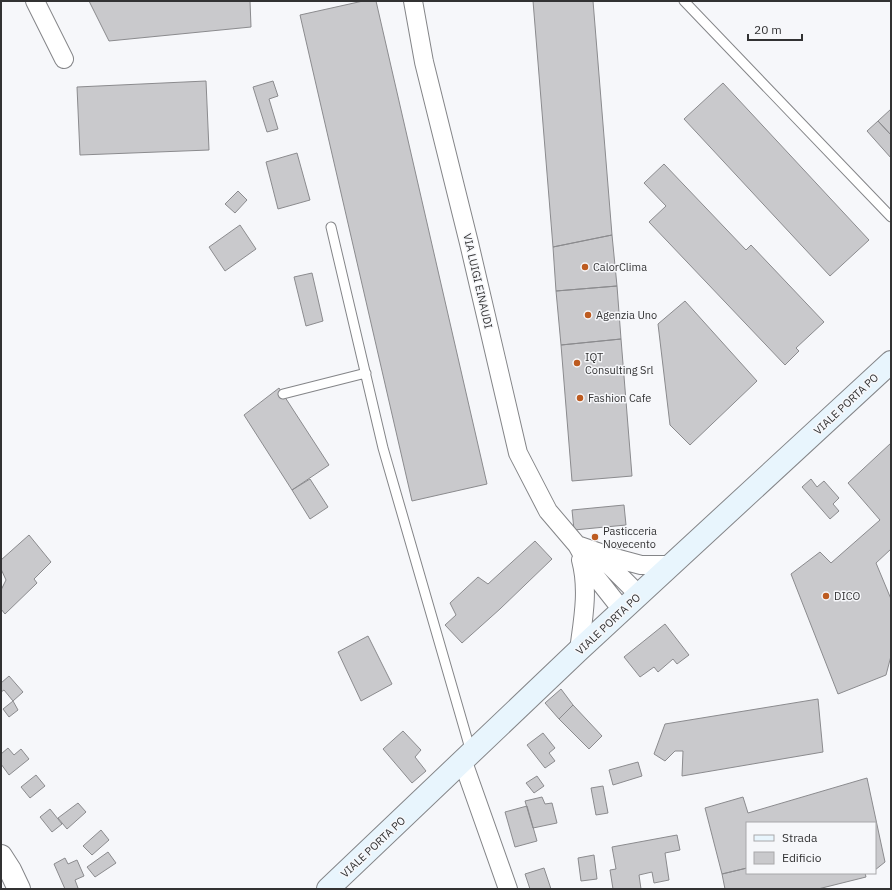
<svg xmlns="http://www.w3.org/2000/svg" width="892" height="890" viewBox="0 0 892 890" font-family="'IBM Plex Sans',sans-serif">
	<style>
		.building { fill: #c9c9cc; stroke: #8b8b8e }
		.lines { fill: none; stroke-linecap: round; stroke-linejoin: round }
		.service-casing { stroke: #848588; stroke-width: 11 }
		.minor-casing { stroke: #848588; stroke-width: 20 }
		.tertiary-casing { stroke: #848588; stroke-width: 24 }
		.secondary-casing { stroke: #848588; stroke-width: 24 }
		.service { stroke: #fff; stroke-width: 9 }
		.minor { stroke: #fff; stroke-width: 18 }
		.tertiary { stroke: #fff; stroke-width: 22 }
		.secondary { stroke: #e8f5fd; stroke-width: 22 }
		.poi-dot { fill: #bd5b20; stroke: #f6f7fa; stroke-width: 1.5 }
		.labels { text-anchor: middle; dominant-baseline: central; stroke-width: 3; stroke-linejoin: round; paint-order: stroke }
		.poi-label { font-size: 11px; fill: #323233; stroke: #f6f7fa; text-anchor: start }
		.street-label { font-size: 11px; fill: #323233; stroke: #f6f7fa }
	</style>
	<rect width="100%" height="100%" fill="#f6f7fa"/>
	<!-- building -->
	<path class="building" d="M89,1h161l1,26 -142,14z
		M363,1h13l111,483 -75,17 -112,-486z
		M533,1h60l19,234 -59,12z
		M206,81l3,69 -129,5 -3,-68z
		M273,81l5,15 -9,3 9,30 -11,3 -14,-45z
		M723,83l146,157 -39,36 -146,-157z
		M891,109v26l-13,-14z
		M878,121l13,14v23l-24,-27z
		M297,153l13,47 -32,9 -12,-47z
		M664,164l82,86 5,-5 73,77 -28,26 3,3 -14,14 -136,-143 17,-16 -22,-23z
		M238,191l9,9 -12,13 -10,-9z
		M240,225l16,24 -31,22 -16,-24z
		M612,235l5,51 -61,5 -3,-44z
		M312,273l11,48 -17,5 -12,-49z
		M617,286l4,53 -60,6 -5,-54z
		M685,301l72,80 -67,64 -20,-20 -12,-101z
		M621,339l11,137 -60,5 -11,-136z
		M279,388l50,77 -37,25 -48,-75z
		M891,443v106l-15,14 15,36v57l-5,19 -48,19 -47,-120 29,-22 11,11 49,-43 -32,-37z
		M310,479l18,28 -18,12 -18,-29z
		M811,479l6,8 7,-6 15,17 -6,6 6,7 -9,8 -28,-32z
		M624,505l2,20 -52,5 -2,-20z
		M29,535l22,27 -17,17 3,4 -32,31 -4,-5v-19l5,-10 -5,-11v-9z
		M535,541l17,18 -52,50 -38,34 -17,-18 11,-10 -6,-12 28,-26 10,7z
		M665,624l24,31 -12,9 -4,-5 -15,13 -4,-5 -14,10 -16,-20z
		M368,636l24,48 -31,17 -23,-49z
		M9,676l14,16 -10,9 -9,-11 -3,2v-9z
		M561,689l12,16 -14,14 -14,-16z
		M818,699l5,53 -141,24 1,-25h-8l-10,10 -11,-7 11,-30z
		M13,701l5,9 -9,7 -6,-8z
		M573,705l29,31 -13,13 -30,-30z
		M403,731l18,19 -6,7 11,14 -14,12 -29,-34z
		M543,733l12,15 -6,5 6,8 -10,7 -18,-23z
		M8,748l6,7 7,-6 8,10 -20,16 -8,-11v-10z
		M638,762l4,14 -29,9 -4,-15z
		M36,775l9,11 -15,12 -9,-11z
		M537,776l7,10 -10,7 -8,-10z
		M867,778l18,84 -10,8v-47h-128v45l-25,6 -17,-66 38,-11 5,16z
		M603,786l5,27 -12,2 -5,-27z
		M542,797l3,7 7,-1 5,20 -24,5 -8,-27z
		M78,803l8,9 -19,17 -9,-11z
		M527,806l10,35 -22,6 -10,-35z
		M50,809l12,15 -10,8 -12,-15z
		M101,830l8,10 -17,15 -9,-9z
		M677,835l3,15 -15,3 4,27 -15,3 -2,-11 -13,3 2,14h-28l-3,-19 6,-1 -4,-22z
		M108,852l8,11 -21,14 -8,-10z
		M594,855l3,24 -16,2 -3,-23z
		M65,858l3,6 9,-4 7,16 -9,4 3,8 -3,1h-10l-11,-25z
		M544,868l7,21h-21l-5,-15z
		M747,868v5h118l1,4 -48,12h-93l-3,-15z"/>
	<g class="lines">
		<defs>
			<path id="service" d="M684,1l207,216
				M331,227l52,221 88,304
				M283,394l83,-21"/>
			<path id="minor" d="M35,1l29,58
				M413,1l11,61 45,181 49,210 30,58 29,34 15,27 30,38
				M577,545l38,13 26,7h31
				M597,557l11,7 31,31
				M579,650c4,-30 10,-60 2,-90
				M463,762l45,127"/>
			<path id="tertiary" d="M1,856l9,14 9,19"/>
			<path id="secondary" d="M328,889l251,-239 312,-288"/>
		</defs>
		<!-- service casing -->
		<use href="#service" class="service-casing"/>
		<!-- minor casing -->
		<use href="#minor" class="minor-casing"/>
		<!-- tertiary casing -->
		<use href="#tertiary" class="tertiary-casing"/>
		<!-- secondary casing -->
		<use href="#secondary" class="secondary-casing"/>
		<!-- service -->
		<use href="#service" class="service"/>
		<!-- minor -->
		<use href="#minor" class="minor"/>
		<!-- tertiary -->
		<use href="#tertiary" class="tertiary"/>
		<!-- secondary -->
		<use href="#secondary" class="secondary"/>
	</g>
	<!-- markers -->
	<g class="poi-dot">
		<circle cx="585" cy="267" r="4"/>
		<circle cx="588" cy="315" r="4"/>
		<circle cx="577" cy="363" r="4"/>
		<circle cx="580" cy="398" r="4"/>
		<circle cx="595" cy="537" r="4"/>
		<circle cx="826" cy="596" r="4"/>
	</g>
	<g class="labels">
		<!-- poi labels -->
		<g class="poi-label">
			<text x="593" y="267">CalorClima</text>
			<text x="596" y="315">Agenzia Uno</text>
			<text x="585" y="357">IQT<tspan x="585" dy="13">Consulting Srl</tspan></text>
			<text x="588" y="398">Fashion Cafe</text>
			<text x="603" y="531">Pasticceria<tspan x="603" dy="13">Novecento</tspan></text>
			<text x="834" y="596">DICO</text>
		</g>
		<!-- street labels -->
		<g class="street-label">
			<text transform="translate(478 281) rotate(77)">VIA LUIGI EINAUDI</text>
			<text transform="translate(846 404) rotate(-43)">VIALE PORTA PO</text>
			<text transform="translate(608 624) rotate(-43)">VIALE PORTA PO</text>
			<text transform="translate(373 847) rotate(-43)">VIALE PORTA PO</text>
		</g>
	</g>
	<!-- border -->
	<rect width="892" height="890" fill="none" stroke="#323233" stroke-width="4"/>
	<!-- legend -->
	<rect x="746" y="822" width="130" height="52" fill="#f6f7fa" stroke="#a8a8aa"/>
	<rect x="754" y="835" width="20" height="6" fill="#e8f5fd" stroke="#a8a8aa"/>
	<text x="782" y="842" font-size="12" fill="#323233">Strada</text>
	<rect x="754" y="852" width="20" height="12" fill="#c9c9cc" stroke="#a8a8aa"/>
	<text x="782" y="862" font-size="12" fill="#323233">Edificio</text>
	<!-- scale -->
	<path d="M748 34v6h54v-6" fill="none" stroke="#323233" stroke-width="2"/>
	<text x="754" y="34" font-size="12" fill="#323233" stroke="#f6f7fa" stroke-width="3" paint-order="stroke">20 m</text>
</svg>
